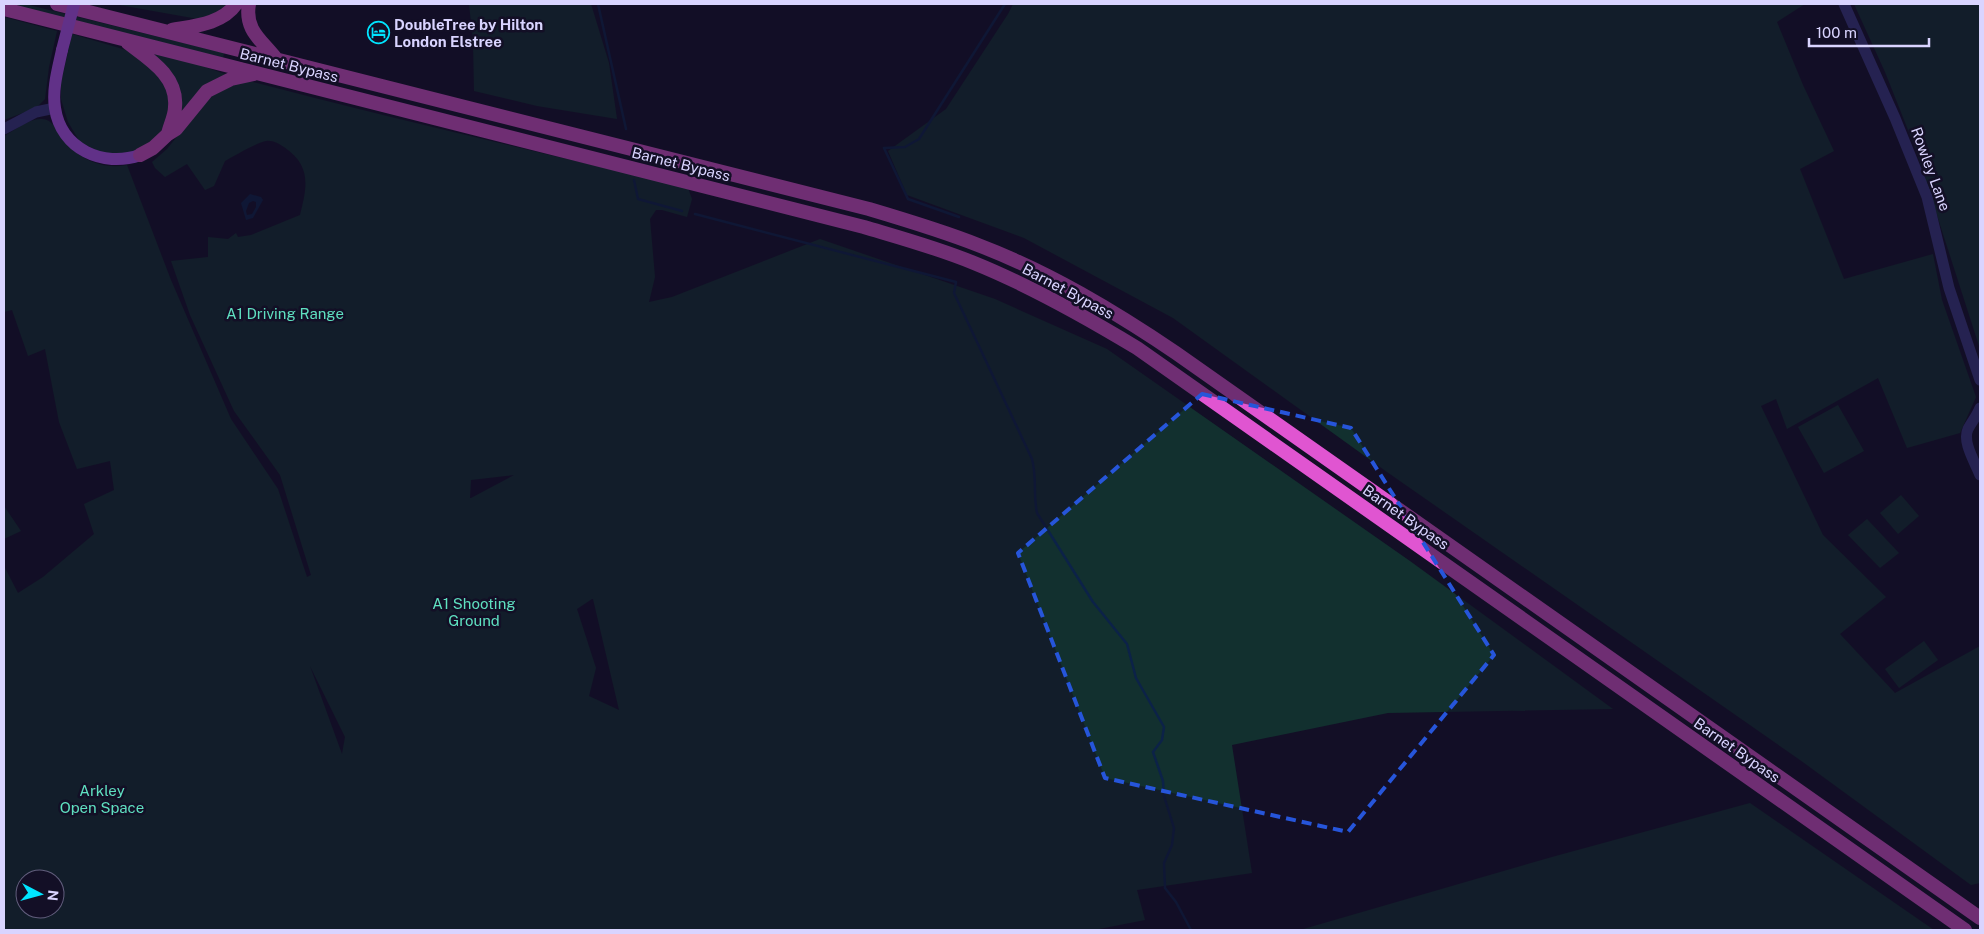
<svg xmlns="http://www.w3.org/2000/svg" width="1984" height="934" viewBox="0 0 1984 934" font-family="'Public Sans',sans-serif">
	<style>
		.green { fill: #12302f; fill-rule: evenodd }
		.water { fill: #0c2248; fill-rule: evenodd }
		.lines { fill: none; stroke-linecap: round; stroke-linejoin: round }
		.stream { stroke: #0c2248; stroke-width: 2.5 }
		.tertiary { stroke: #3d3a85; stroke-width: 11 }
		.primary { stroke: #c25bff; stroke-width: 12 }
		.trunk { stroke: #e055d1; stroke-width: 14 }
		.primary-bridge { stroke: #c25bff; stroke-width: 12 }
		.marked { fill: none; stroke: #2655da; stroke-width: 4; stroke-dasharray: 10 6; stroke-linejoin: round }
		.labels { text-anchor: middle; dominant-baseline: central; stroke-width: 5; stroke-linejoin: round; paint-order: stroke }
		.poi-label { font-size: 15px; font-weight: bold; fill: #d9d4ff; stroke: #130f26; text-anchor: start }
		.street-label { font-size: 15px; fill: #d9d4ff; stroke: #130f26 }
		.park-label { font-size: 15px; fill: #5fe0c0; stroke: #130f26 }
	</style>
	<rect width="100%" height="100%" fill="#130f26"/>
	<!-- green -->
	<path class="green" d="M9,4h16l199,49 -1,5z
		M114,4h116l-12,9 -20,6z
		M469,4h122l18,59 8,56 -80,-13 -63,-15 -1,-50z
		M1013,4h792l-28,18 26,63 31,66 -34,18 44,110 89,-25 9,46 34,97 -16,36 -53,15 -29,-70 -91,51 -11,-30 -15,7 62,129 63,62 -46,37 55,59 85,-47v237l-9,2 -171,-125 -413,-288 -214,-154 -149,-80 -117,-43 -19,-44 58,-42 62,-95z
		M1854,4h126v345l-64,-199 -31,-78z
		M4,17l53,14 -8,36 -4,32 -9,9 -32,12z
		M72,34l54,16 24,14 21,27 -4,32 -9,14 -20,14 -32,4 -26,-13 -12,-20 -7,-23v-16z
		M146,51l54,14 30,11 -50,43 -2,-9z
		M249,81c146,39 293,71 439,107l4,11 -5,18 -25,-7h-6l-6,9 5,58 -6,25 23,-5 148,-58 175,60 112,50 303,212 203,148 -225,4 -156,32 20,128 -115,17 8,30 -51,10h-1090v-364l14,27 25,-16 51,-43 -10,-30 30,-14 -4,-29 -33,8 -18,-47 -14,-73 -17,7 -16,-46 -8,2v-176c11,-6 26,-18 38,-17 12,1 15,13 21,21 16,19 39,30 64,25l44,115 60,139 47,70 29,88 4,-2 -31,-100 -46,-64 -44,-96 -19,-54 37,-4v-20l20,2 8,-6 2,4 13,-2 49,-20c7,-28 12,-49 -16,-68 -5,-3 -11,-7 -18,-6 -8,1 -32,15 -41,20l-11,25 -9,4 -18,-26 -22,13 -10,-9 -3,-6 15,-13 47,-59zM514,475l-43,23h-1l1,-18zM592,599h1l26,111 -30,-14 7,-28 -19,-59zM310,666l35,71 -3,17zM25,879h30v30h-30z
		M1838,405l26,46 -40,22 -26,-46z
		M1901,495l18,21 -21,18 -18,-21z
		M4,506l17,25 -17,8z
		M1867,519l32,34 -19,15 -32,-33z
		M1924,641l14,19 -39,28 -14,-19z
		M1750,803l184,127h-634l252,-73z"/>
	<!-- water -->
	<path class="water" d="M250,194l11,3 2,3 -10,18 -7,2 -5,-17zM253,201l3,1v5l-4,7 -5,1 -1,-4 3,-8z"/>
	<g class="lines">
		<!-- stream -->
		<path class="stream" d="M598,4l28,125
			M634,180l4,19 44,12
			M695,214l261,68 -2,11 78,166c5,18 1,36 5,54l56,89 34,42 9,34 28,49 -2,13 -9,12 10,29 1,15 10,32 -2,17 -8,18 1,25 11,14 15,28
			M959,217l-51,-18 -24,-51 21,-1 14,-8 86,-135"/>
		<!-- tertiary -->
		<path class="tertiary" d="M1844,4l51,114 32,79 22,91 31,92
			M4,129l32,-17 19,-4
			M1980,408c-3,8 -8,13 -12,21 -6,13 7,33 12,46"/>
		<!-- primary -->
		<path class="primary" d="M62,50c-4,19 -10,39 -7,58 6,41 48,60 85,47"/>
		<!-- trunk -->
		<path class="trunk" d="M57,4l812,205c37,11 74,22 109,36 71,27 136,66 198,108l804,565
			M249,4c-5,27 14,37 28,56
			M4,9l860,218c37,11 74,21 110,36 57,23 110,53 163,85l828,582
			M172,30c22,-4 50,-6 64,-26
			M128,43c21,16 50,33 47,64 0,9 -5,18 -7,27
			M140,155l13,-7 15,-14 8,-5 31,-38 24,-12 23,-5"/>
		<!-- primary-bridge -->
		<path class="primary-bridge" d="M62,50l12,-46"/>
	</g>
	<!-- marked area -->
	<path d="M0 0H1984V934H0ZM1202,394l149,34 143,227 -146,177 -243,-54 -87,-225z" fill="#130f26" fill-opacity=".55" fill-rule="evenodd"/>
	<path class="marked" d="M1202,394l149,34 143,227 -146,177 -243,-54 -87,-225z"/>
	<!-- icons -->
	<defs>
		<symbol id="hotel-ring" viewBox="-11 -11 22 22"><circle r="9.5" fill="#130f26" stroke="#00e5ff" stroke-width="1.5"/><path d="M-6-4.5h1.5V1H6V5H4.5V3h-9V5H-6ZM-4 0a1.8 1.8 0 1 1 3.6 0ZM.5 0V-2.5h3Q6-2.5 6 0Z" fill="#00e5ff"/></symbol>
	</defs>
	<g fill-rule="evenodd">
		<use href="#hotel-ring" x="366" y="20" width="25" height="25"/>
	</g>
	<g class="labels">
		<!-- poi labels -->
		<g class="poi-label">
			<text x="394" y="24">DoubleTree by Hilton<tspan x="394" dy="17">London Elstree</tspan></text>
		</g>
		<!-- street labels -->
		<g class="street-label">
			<text transform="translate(289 65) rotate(14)">Barnet Bypass</text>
			<text transform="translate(681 164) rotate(14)">Barnet Bypass</text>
			<text transform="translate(1931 169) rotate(70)">Rowley Lane</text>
			<text transform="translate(1068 291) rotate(28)">Barnet Bypass</text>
			<text transform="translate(1406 517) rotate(35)">Barnet Bypass</text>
			<text transform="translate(1737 750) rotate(35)">Barnet Bypass</text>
		</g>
		<!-- park labels -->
		<g class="park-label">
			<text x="285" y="313">A1 Driving Range</text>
			<text x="474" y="603">A1 Shooting<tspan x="474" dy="17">Ground</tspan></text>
			<text x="102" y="790">Arkley<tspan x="102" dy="17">Open Space</tspan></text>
		</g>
	</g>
	<!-- border -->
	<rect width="1984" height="934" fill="none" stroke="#d9d4ff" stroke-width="10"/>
	<!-- north arrow -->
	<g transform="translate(40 894) rotate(96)"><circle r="24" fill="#130f26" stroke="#625e7d"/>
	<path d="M0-4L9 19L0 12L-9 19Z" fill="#00e5ff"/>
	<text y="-8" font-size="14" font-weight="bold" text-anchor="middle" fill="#d9d4ff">N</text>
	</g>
	<!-- scale -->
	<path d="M1809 38v8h120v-8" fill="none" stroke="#d9d4ff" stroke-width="2.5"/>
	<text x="1816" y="38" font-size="15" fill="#d9d4ff" stroke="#130f26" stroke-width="4" paint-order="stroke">100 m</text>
</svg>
